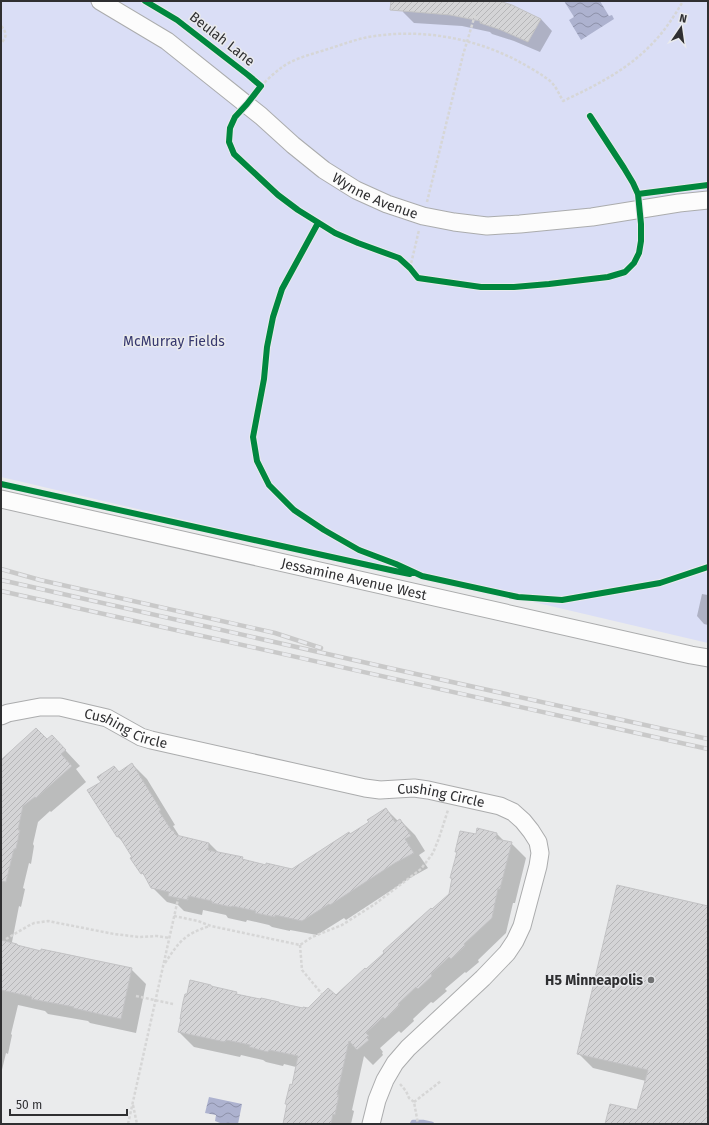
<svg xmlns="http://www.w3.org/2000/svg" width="709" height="1125" viewBox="0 0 709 1125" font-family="'Fira Sans',sans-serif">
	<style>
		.green { fill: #dadef6 }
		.water { fill: url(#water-waves) }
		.shadow { fill: #0003 }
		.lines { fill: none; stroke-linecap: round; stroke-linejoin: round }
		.stream { stroke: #adb2cf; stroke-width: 4.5 }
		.building { fill: url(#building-hatch); stroke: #c2c2c4 }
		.street-casing { stroke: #abacad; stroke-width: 19 }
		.path { stroke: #d6d6d6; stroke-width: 2.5; stroke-dasharray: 3 2; stroke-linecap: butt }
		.street { stroke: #fcfcfc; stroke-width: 17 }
		.rail-casing { stroke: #c9c9c9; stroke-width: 4.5 }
		.rail { stroke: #e9eaed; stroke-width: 3; stroke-dasharray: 9; stroke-linecap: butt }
		.cycleway-casing { stroke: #e9eaed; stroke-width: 8 }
		.cycleway { stroke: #00873e; stroke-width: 6 }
		.poi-dot { fill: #707172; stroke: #e9eaed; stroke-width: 1.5 }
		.labels { text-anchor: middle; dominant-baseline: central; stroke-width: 3; stroke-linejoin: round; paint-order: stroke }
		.street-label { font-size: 14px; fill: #2f2f31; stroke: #e9eaed }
		.park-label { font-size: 14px; fill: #37396f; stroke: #e9eaed }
		.poi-label { font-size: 14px; font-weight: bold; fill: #2f2f31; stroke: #e9eaed; text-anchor: end }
	</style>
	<defs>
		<pattern id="water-waves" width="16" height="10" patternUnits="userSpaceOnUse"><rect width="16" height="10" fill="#adb2cf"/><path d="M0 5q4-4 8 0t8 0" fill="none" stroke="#8d91a9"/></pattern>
		<pattern id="building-hatch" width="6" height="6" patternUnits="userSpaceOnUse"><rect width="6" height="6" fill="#d4d4d6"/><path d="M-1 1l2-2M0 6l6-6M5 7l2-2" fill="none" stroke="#b6b6b8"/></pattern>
	</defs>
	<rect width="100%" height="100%" fill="#eaebec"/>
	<!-- green -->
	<path class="green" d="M1,1h707v642l-707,-166z"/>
	<!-- water -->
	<path class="water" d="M564,1h36l9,15 3,-1 2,4 -33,21 -12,-20 5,-3z
		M209,1097l33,7 -4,20h-18v-1l-5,-2 1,-6 -11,-2z"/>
	<!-- shadow -->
	<path class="shadow" d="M402,1h94l16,5 29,13 11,12 -12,21 -26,-11 -22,-7 -2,-2 -28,-6 -48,-3 -11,-11z
		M702,594l6,1v30l-4,-1 -7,-8z
		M52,736l28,30 -4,3 10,13 -35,30 -1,-1 -12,11 -5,22 1,2 -3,18 -2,-1 -6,25 2,1 -4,18 -2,-1 -7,36 1,2h4l2,2 23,6 89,17 15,15 -10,49 -46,-10 -2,-2 -40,-7 -3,-3 -27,-6 -7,29 1,1 -4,19 -2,-1 -5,21v-309l47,-25z
		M132,764l15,15 28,46 -2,1 7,11 29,6 10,10 23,5 3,3 22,5 26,4 77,-48 16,-13 12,12 2,-1 15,15 10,16 -6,4 9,13 -18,10 -64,42 -2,-2 -27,17 -27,-5v1l-18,-4 -3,-2 -22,-5 -1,2 -18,-4 -2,-3 -23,-5 -1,5 -18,-4 -6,-6 -11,-3 -15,-15 -20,-29 1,-1 -9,-14 -6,-6 -16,-26v-29l12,-15 5,5z
		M497,834l8,8 6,1 15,15 -11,45h-2l-7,30 -28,27 1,2 -13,11 -1,-1 -20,17 2,2 -14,12 -2,-1 -18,17 1,2 -13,12 -2,-2 -19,17 3,4 -1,1 1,2 -10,10 -9,-9 -12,54 2,1 -3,13h-67l4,-19 -2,-2 6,-17 4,-19 -12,-3 -1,2 -17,-4 -3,-2 -22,-5 -1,2 -46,-10 -15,-15 57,-39 3,2 40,8 2,2 27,4 28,-12 31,-27 83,-75 3,-16 -1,-1 24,-42z
		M708,907v217h-101l31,-12 8,-31 -53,-13 -15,-15z"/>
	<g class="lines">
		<!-- stream -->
		<path class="stream" d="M412,1124l1,-2h10l9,2"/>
	</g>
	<!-- building -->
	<path class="building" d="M391,1h108l13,4 29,14 -13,23 -27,-12 -21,-7v-2l-30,-6 -60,-5z
		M36,728l11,11 5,-4 14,15 -5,4 11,12 -36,32 -1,-1 -12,9 -5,24h2l-4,19h-2l-8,33 -5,-1v-121z
		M132,763l29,47 -2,1 13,20 1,-1 3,5 33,8 -1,7 35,7 -1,2 24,6v-2l26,6 57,-37 1,2 19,-12 -2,-2 19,-12 9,14 5,-3 6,9 5,8 -6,3 9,14 -19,10 -65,42 -1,-1 -27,17 -27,-6v2l-20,-4 1,-2 -24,-5 -1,1 -19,-4v-2l-24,-5v4l-20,-4 1,-4 -18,-4 -8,-15 -2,1 -11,-16 2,-1 -13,-21 -2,1 -30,-47 14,-8 -4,-5 17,-11 5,6z
		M477,828l20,5 -1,6 16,3 -12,47h-2l-6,29 -28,26 1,2 -14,13 -2,-2 -18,17 1,2 -14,13 -2,-2 -18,17 2,1 -15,14 -2,-2 -17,16 3,3 -2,2 2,2 -12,10 -8,-9 -12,54h2l-4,20 -2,-1 -2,10h-48l4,-20h-2l5,-20 2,1 6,-29 -29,-6 -1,2 -19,-5 1,-2 -24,-5 -1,2 -47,-10 3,-13h-1l3,-17 2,-8h2l3,-14 21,5v1l26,6 -1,2 24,5 1,-1 18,4v1l24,5v-1l5,1 20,-20 8,7 29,-27 1,1 18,-16 -1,-2 48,-43 1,1 17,-15 3,-16h-2l7,-26h-2l5,-21 16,3z
		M617,885l91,21v218h-103l5,-20 27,6 11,-40 -71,-16z
		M1,940l16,4v1l24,6v-2l91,19 -11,51 -48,-11 1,-1 -43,-8 1,-2 -31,-7z"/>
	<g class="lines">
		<defs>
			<g id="street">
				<path id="s1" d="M100,1l67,40 94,75 32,29 31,25 32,20 31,14 36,12 31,6 33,4 33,-2 72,-7 87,-14 29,-3"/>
				<path id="s2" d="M1,499l690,156 17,3"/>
				<path id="s3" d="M1,716l7,-3 32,-6h20l47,11 34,19 10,3 214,48 15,2 34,-2 14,2 72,16 13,6 10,9 8,10 7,11 2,11 -2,13 -16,60 -7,15 -8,12 -24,25 -75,70 -13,15 -10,17 -8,20 -6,24"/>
			</g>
		</defs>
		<!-- street casing -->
		<use href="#street" class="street-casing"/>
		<!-- path -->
		<path class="path" d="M1,26c6,6 6,12 0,17
			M261,86c6,-6 13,-13 20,-18 13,-10 32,-14 47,-19 16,-5 31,-11 47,-13 48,-7 98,2 141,24 11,6 24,13 34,21 6,5 9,13 13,20 32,-15 62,-30 87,-55 13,-13 24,-29 33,-45
			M427,202l36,-147 12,-40
			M410,268l9,-38
			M174,916l24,5 13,5 89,19 12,-8 30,-12 33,-21 46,-35 12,-16 6,-15 9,-28
			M6,939l22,-13 6,-3 14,-2 66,13 25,3 18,-1 13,2
			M300,945l2,25 20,24
			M165,963c14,-21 19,-29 45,-37
			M136,996l37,8
			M400,1084l6,7 3,7 5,4 4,22
			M414,1102l27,-21
			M133,1105l4,19
			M128,1124l50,-225"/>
		<!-- street -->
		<use href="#street" class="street"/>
		<defs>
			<path id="rail" d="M1,569l39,11 235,53 46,15
				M1,580l397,90 310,69
				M1,591l707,158"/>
		</defs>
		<!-- rail casing -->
		<use href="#rail" class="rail-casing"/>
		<!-- rail -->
		<use href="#rail" class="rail"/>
		<defs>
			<path id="cycleway" d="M145,1l32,19 71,55 13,11 -14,18 -12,13 -5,11 -1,14 5,12 44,41 20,15 37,23 23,10 41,15 11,10 8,10 63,9h33l35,-3 59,-7 17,-5 9,-9 5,-10 2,-12v-17l-3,-30 -5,-11 -9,-15 -34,-52
				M638,194l70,-9
				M318,223l-36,66 -9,28 -6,30 -3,32 -11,58 4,24 12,24 25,25 30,20 35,20 37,14 26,12 96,21 44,3 98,-17 48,-16
				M1,484l394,87 15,3"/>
		</defs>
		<!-- cycleway casing -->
		<use href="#cycleway" class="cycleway-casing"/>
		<!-- cycleway -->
		<use href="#cycleway" class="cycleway"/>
	</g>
	<!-- markers -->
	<circle class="poi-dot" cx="651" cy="980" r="4"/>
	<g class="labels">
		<!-- street labels -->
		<g class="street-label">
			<text transform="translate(222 39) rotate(38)">Beulah Lane</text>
			<text stroke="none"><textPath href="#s1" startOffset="339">Wynne Avenue</textPath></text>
			<text stroke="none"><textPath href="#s2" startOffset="362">Jessamine Avenue West</textPath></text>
			<text stroke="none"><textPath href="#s3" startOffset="130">Cushing Circle</textPath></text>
			<text stroke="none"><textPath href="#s3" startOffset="454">Cushing Circle</textPath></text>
		</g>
		<!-- park labels -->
		<g class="park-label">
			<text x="174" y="341">McMurray Fields</text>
		</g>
		<!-- poi labels -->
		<g class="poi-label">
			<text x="643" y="980">H5 Minneapolis</text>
		</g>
	</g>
	<!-- border -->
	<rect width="709" height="1125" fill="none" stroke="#2f2f31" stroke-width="4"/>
	<!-- north arrow -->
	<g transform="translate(681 28) rotate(13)" stroke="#e9eaed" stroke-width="3" paint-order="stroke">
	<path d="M0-3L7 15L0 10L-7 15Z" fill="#2f2f31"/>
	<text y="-6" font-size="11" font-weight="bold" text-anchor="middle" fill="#2f2f31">N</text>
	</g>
	<!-- scale -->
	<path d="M10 1109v6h117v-6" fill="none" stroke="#2f2f31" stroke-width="2"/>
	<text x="16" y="1109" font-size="12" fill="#2f2f31" stroke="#e9eaed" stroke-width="3" paint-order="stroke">50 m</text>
</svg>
